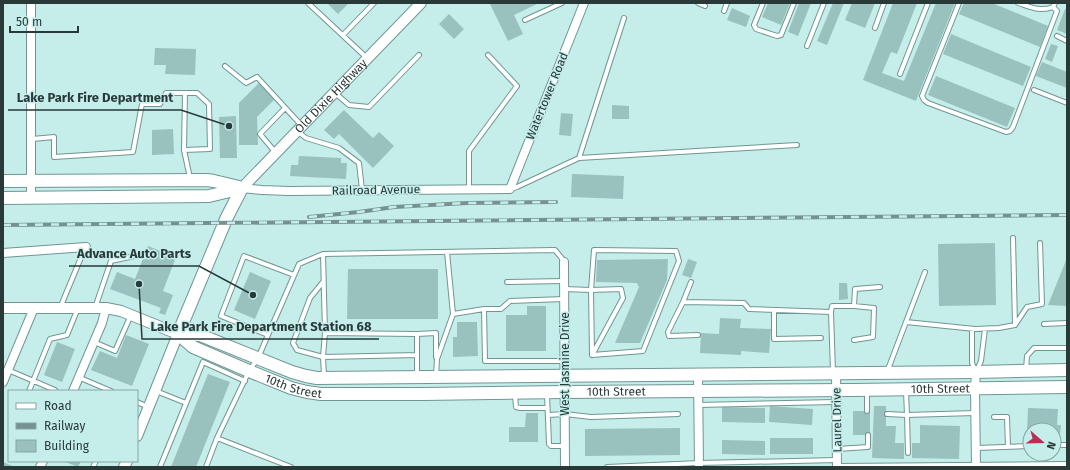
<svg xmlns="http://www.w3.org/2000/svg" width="1070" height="470" viewBox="0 0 1070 470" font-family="'Fira Sans',sans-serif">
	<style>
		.building { fill: #99c1be }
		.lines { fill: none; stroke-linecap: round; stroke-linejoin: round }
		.service-casing { stroke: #6f9693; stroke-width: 6 }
		.minor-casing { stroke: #6f9693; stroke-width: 10 }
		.tertiary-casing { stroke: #6f9693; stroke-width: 12 }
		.secondary-casing { stroke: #6f9693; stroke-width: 14 }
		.service { stroke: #fff; stroke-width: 4 }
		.minor { stroke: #fff; stroke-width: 8 }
		.tertiary { stroke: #fff; stroke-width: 10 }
		.secondary { stroke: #fff; stroke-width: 12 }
		.rail-casing { stroke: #769290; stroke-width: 4 }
		.rail { stroke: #c5eeeb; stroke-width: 2.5; stroke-dasharray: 8; stroke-linecap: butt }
		.labels { text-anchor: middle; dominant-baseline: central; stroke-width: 3; stroke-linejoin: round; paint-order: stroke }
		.street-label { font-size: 12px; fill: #293938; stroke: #c5eeeb }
		.leader { fill: none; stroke: #293938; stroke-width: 1.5 }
		.callout-dot { fill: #293938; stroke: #c5eeeb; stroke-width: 1.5 }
		.callout-label { font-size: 13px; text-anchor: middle; font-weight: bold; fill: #293938; stroke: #c5eeeb; stroke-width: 3; stroke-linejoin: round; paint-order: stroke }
	</style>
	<rect width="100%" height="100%" fill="#c5eeeb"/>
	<!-- building -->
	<path class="building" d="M327,3h22l-11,11z
		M491,3h48l-25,12 9,19 -15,7 -18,-37z
		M768,3h22l-9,22 -19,-8z
		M799,3h12l-13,33 -10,-4z
		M833,3h11l-17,42 -10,-4z
		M852,3h23l-10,25 -20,-8z
		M893,3h24l-20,51 -6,-2 -9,21 22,8 32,-78h19l-39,98 -53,-21z
		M964,3h28l56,23 -8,21 -81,-33z
		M732,8l18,8 -4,11 -19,-7z
		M1065,9h2v25l-10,-4z
		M449,14l15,15 -10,10 -15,-15z
		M951,34l80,33 -8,19 -80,-32z
		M1051,44l7,2 -6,16 -7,-3z
		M155,48l41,1 -1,26 -30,-1 1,-9h-12z
		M1042,62l25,10v16l-31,-12z
		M936,76l79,32 -8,19 -79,-32z
		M259,83l16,16 -18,18 1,28h-19v-42z
		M612,105l17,1v13h-17z
		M344,110l29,28 6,-6 15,14 -21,22 -34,-34 -5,5 -10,-9z
		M561,113l12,1 -2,22 -12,-1z
		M236,116l1,42h-17l-1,-41z
		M173,129l1,25 -22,1v-25z
		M299,156l42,2v5h6l-1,16 -56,-3 1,-11h7z
		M572,174l52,2 -1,23 -52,-2z
		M995,243l1,62 -57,1 -1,-62z
		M148,246l28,11 -13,34 10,4 -8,20 -6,-2 2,-5 -51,-19 7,-17 18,7z
		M1067,258v48l-19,-1z
		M668,259l-1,21 -27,63h-25l24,-56 -2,-4 -41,-1 1,-22z
		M688,259l9,3 -6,16 -9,-3z
		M348,269h90v50h-91z
		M250,272l21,9 -16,38 -21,-9z
		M839,283h8l1,16 -9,1z
		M527,306h19v45h-40v-36h21z
		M720,318l21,1 -1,9 31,1 -2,24 -28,-2v4l-41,-2 1,-20 18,1z
		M457,322h20l1,34 -25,1v-20h4z
		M126,335l23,9 -17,42 -41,-16 9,-19 17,7z
		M57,342l18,7 -13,33 -18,-7z
		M208,374l22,8 -34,85h-25z
		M770,406l43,3 -1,16 -43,-3z
		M874,406h12v20h10l-1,17h9v16l-32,-1z
		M722,407l43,1v15l-43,-1z
		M1028,408l30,1 -1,16h4l-1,9h-6v-4h-24v3h-3z
		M853,411h17v24h-17z
		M526,413h12v29h-29v-15h16z
		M920,425l40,1 -1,33 -47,-1v-15h8z
		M680,428v27l-95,1v-27z
		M770,438h43v16h-43z
		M722,440l43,1v14l-43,-1z
		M63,461h18l-3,6z
		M3,462l12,5h-12z"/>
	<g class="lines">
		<defs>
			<path id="service" d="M308,3l59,55
				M698,3l7,3
				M763,3l-9,22 2,4 21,7 4,-1 13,-32
				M959,3l-37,93 2,4 4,3 78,29 4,-1 3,-4 44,-116 -4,-4
				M1018,3c13,4 22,9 35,4l2,-4
				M724,11l3,-8
				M525,20l37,-17
				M875,28l9,-25
				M343,35l31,-32
				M1057,36l10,5
				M807,46l17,-43
				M225,66l21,17 11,-6 45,49
				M900,74l28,-71
				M1034,90l33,13
				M185,93l-1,57 6,28
				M335,93l14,12 20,2 50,-52
				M297,131l9,7 33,10 20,15 3,27
				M32,139l22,-2v20l79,-5 9,-48h18l6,-11h31l12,11 1,45 -26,1
				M276,153l-16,-19 25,-26
				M579,158l218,-13
				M469,189v-38l48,-65 -29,-31
				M511,189l6,-2 62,-29 45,-140
				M1013,238l2,87
				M447,252l6,62
				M925,272l-19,50 69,7 24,-1 16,-3 12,-18 15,-3 -2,-61
				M323,282l-13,16 -17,45 4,7 26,7 94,-2
				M507,282l57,-1
				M564,289l27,1 1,65 51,-4 36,-90 -3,-10 -82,-1 -3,40 30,-1 2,9 -31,57
				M683,302l8,-20
				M854,306l1,-17 25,-2
				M60,308l25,-60
				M95,308l16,-47 28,-6
				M484,309l1,52h79
				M774,310v29l47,-1
				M831,312l1,-6h22l20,2 -1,29 -19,3
				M1044,324l23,-1
				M972,329v34l3,7
				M325,333l92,1 19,-1v24
				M417,334v42
				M268,335l-47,-19 23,-60 50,19
				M698,335l-29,1 -1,-4 15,-30 61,1 5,6 82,3 2,60
				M94,342l21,9 16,-36
				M8,370l47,20
				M977,370l4,-9 4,-32
				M1026,370l1,-14 7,-8h33
				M887,372l19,-50
				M324,376l-1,-19 2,-24 -2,-79 232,-4 9,11
				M436,376l1,-17 16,-45 31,-5h17l9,-8 54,-2
				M78,377l33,14
				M29,391l21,-52 17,-4 11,-27
				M156,391l30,12
				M867,391v20
				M906,391l1,24 68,-2
				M547,394l2,50 2,2h14
				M515,395l1,12 4,1h27
				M137,402l11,5
				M698,405l138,-3
				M887,414l20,1 1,38
				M548,415l17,-1 26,3 87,-3
				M994,417h13l1,30
				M217,438l74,29
				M1054,445h13
				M976,448l54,-2
				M837,449l31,-2v-12
				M837,466l230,-2
				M93,467l3,-6
				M160,467l43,-105 42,19
				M206,467l11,-29 32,-67 9,-13 41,-94 24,-10
				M607,467l92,-4 138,-3"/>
			<path id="minor" d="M242,188l20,2 27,1 221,-2 74,-186
				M31,198v-195
				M3,253l83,-6
				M564,262l1,205
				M836,373l1,94
				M698,374l1,93
				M3,382l31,-74
				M73,391l29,-68 4,-15
				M40,467l3,-6
				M976,467l-1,-78 1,-17"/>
			<g id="tertiary">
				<path id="s1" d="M242,188l179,-185"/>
				<path d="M3,308h103l15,3 57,23 -41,102"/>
				<path d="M124,467l3,-6"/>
			</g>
			<g id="secondary">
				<path d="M3,181l204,-1 7,1 25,6"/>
				<path d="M3,198l206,-2 33,-8"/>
				<path id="s2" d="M178,334l15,13 56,24 42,17 16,4 14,2h102l141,-2 288,-2 215,-3"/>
				<path d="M178,334l22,1 92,37 14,4 11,2 659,-6 91,-2"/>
				<path d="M178,334l49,-117 15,-29"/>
			</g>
		</defs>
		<!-- service casing -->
		<use href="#service" class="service-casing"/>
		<!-- minor casing -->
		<use href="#minor" class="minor-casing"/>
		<!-- tertiary casing -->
		<use href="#tertiary" class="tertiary-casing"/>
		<!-- secondary casing -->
		<use href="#secondary" class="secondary-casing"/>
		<!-- service -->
		<use href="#service" class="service"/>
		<!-- minor -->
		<use href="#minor" class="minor"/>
		<!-- tertiary -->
		<use href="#tertiary" class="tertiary"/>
		<!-- secondary -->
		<use href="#secondary" class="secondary"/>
		<defs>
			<path id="rail" d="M309,217l50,-5 35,-5 73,-4 89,-1
				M3,225l1064,-10"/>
		</defs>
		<!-- rail casing -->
		<use href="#rail" class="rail-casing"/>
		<!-- rail -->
		<use href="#rail" class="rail"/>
	</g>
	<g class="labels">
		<!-- street labels -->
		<g class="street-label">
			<text stroke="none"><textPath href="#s1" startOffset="128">Old Dixie Highway</textPath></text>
			<text transform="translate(547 96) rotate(-68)">Watertower Road</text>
			<text transform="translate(376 190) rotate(-1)">Railroad Avenue</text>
			<text transform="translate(565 364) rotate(-90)">West Jasmine Drive</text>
			<text stroke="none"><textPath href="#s2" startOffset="128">10th Street</textPath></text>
			<text stroke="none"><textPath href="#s2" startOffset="776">10th Street</textPath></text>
			<text stroke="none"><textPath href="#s2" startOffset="452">10th Street</textPath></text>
			<text transform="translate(837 420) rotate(-91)">Laurel Drive</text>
		</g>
	</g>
	<!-- callouts -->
	<path class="leader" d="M229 126L181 110H8M253 295L199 266H69M139 284L142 339H379"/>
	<g class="callout-dot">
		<circle cx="229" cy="126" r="4"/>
		<circle cx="253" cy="295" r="4"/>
		<circle cx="139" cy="284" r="4"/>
	</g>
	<g class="callout-label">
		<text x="95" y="102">Lake Park Fire Department</text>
		<text x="134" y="258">Advance Auto Parts</text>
		<text x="261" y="331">Lake Park Fire Department Station 68</text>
	</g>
	<!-- border -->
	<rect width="1070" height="470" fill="none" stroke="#293938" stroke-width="8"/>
	<!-- legend -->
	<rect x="8" y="390" width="130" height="72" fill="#c5eeeb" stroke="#87a6a3"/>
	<rect x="16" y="403" width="20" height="6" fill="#ffffff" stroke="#87a6a3"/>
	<text x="44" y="410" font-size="12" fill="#293938">Road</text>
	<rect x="16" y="423" width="20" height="6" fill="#769290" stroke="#87a6a3"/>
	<text x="44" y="430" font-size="12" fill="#293938">Railway</text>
	<rect x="16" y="440" width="20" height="12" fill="#99c1be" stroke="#87a6a3"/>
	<text x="44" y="450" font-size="12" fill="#293938">Building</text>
	<!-- north arrow -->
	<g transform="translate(1042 442) rotate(110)"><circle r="19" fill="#c5eeeb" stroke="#87a6a3"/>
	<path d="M0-3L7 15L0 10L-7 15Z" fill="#bd2d53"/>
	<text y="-6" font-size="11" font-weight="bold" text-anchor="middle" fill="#293938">N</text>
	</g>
	<!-- scale -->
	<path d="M10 26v6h68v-6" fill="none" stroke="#293938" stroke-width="2"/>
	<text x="16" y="26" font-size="12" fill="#293938" stroke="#c5eeeb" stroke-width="3" paint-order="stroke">50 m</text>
</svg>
